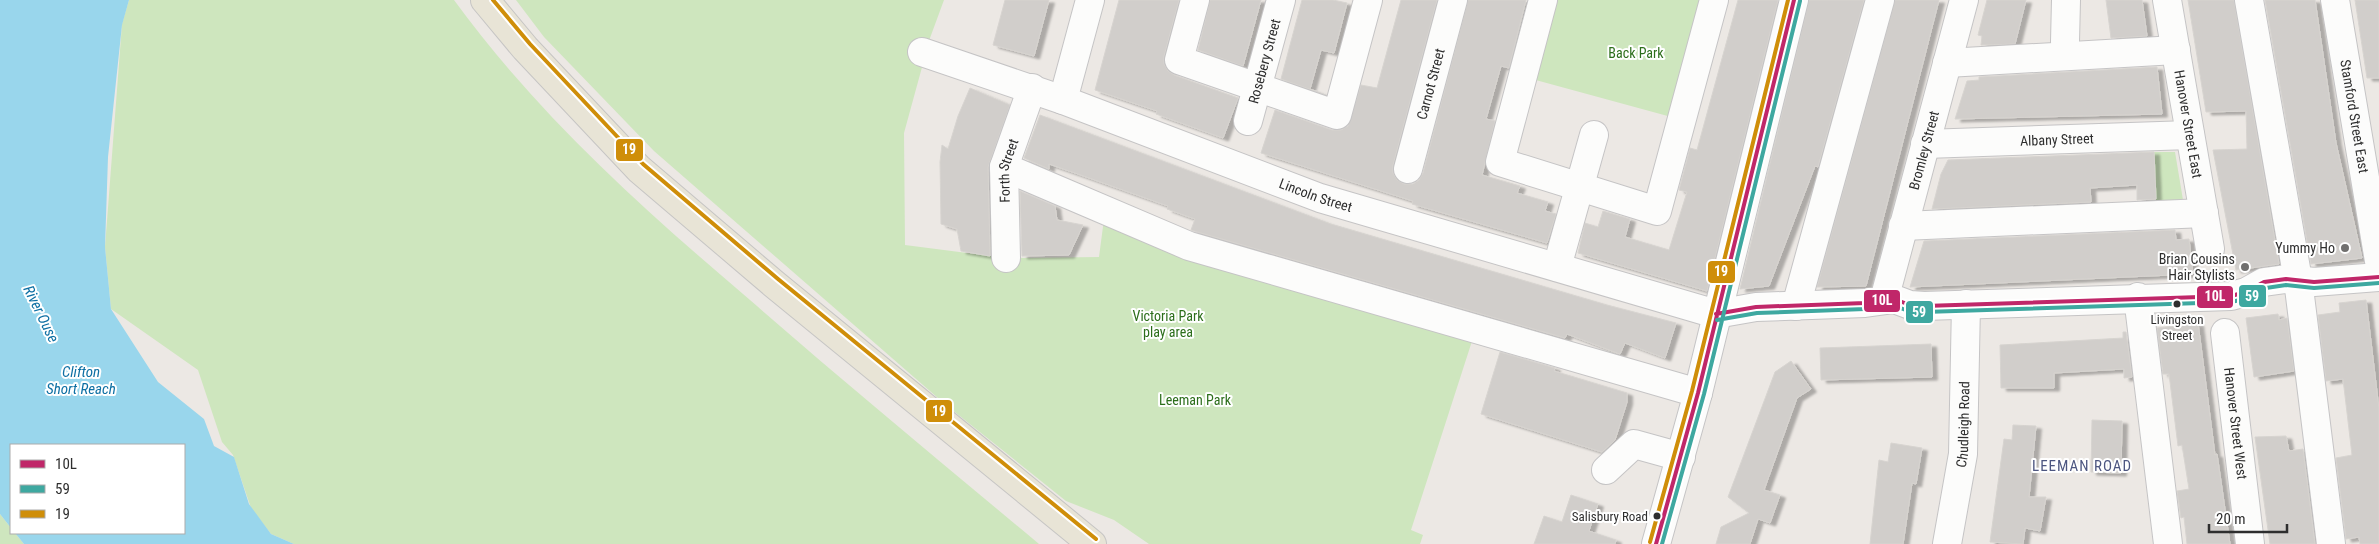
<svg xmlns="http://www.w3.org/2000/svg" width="2379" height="544" viewBox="0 0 2379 544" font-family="'Roboto Condensed',sans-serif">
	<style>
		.green { fill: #cee6be }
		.water { fill: #99d6ec }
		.building { fill: #d1cecb; stroke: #d7d4d0; filter: url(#shadow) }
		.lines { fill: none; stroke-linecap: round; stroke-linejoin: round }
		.minor-casing { stroke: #c5c4c5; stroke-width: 30 }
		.major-casing { stroke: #c6c5c4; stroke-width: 30 }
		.minor { stroke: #fcfcfb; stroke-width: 28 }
		.major { stroke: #e8e4d6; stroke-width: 28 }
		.bus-1-casing { stroke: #fff; stroke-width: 8 }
		.bus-2-casing { stroke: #fff; stroke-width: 8 }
		.bus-3-casing { stroke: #fff; stroke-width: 8 }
		.bus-1 { stroke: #c02769; stroke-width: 4 }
		.bus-2 { stroke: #3ea8a0; stroke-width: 4 }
		.bus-3 { stroke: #cf8e09; stroke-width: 4 }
		.poi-dot { fill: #706f6e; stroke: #fff; stroke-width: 2 }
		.bus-dot { fill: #2e2e2e; stroke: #fff; stroke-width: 2 }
		.labels { text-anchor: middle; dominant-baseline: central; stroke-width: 4; stroke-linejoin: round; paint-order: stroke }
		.bus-label { font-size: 13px; fill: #2e2e2e; stroke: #fff }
		.park-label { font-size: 14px; fill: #2c6e1b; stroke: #fff }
		.street-label { font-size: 14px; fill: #2e2e2e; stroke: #fff }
		.poi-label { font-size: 14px; fill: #2e2e2e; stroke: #fff; text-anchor: end }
		.water-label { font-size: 15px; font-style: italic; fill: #0d6fa3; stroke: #fff }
		.neighbourhood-label { font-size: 15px; letter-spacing: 1px; fill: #4d5680; stroke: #fff }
		.line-badge { stroke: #fff; stroke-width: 2 }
		.badge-label { font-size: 14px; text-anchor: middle; font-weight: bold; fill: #fff }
	</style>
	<defs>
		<filter id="shadow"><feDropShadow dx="5.5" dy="3" stdDeviation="1" flood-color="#0004"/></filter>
	</defs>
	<rect width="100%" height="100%" fill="#ece8e4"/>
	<!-- green -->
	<path class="green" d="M129,0h325c83,114 189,209 296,300 95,83 192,163 289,244h-745l-23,-10 -20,-26 -18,-53 -11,-13 -24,-72 -87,-61 -6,-62 17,-223z
		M516,0h428l-14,38 -26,95 1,112 101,13 93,-1 5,-38 369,119 -62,192 12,5 -3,9h-271l-35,-24 -48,-19 -120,-96 -292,-254 -110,-114z
		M1552,0h153l-30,118 -143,-39z
		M2154,152h21l9,54h-28z
		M0,514l11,14v5h4l9,11h-24z"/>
	<!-- water -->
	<path class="water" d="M0,0h129l-7,25 -14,132 -3,90 6,62 47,73 46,37 10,27 20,11 15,47 22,30 23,10h-270l-9,-11h169v-88h-173v83l-11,-14z"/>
	<!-- building -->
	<path class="building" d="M1005,0h44l-15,56 -41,-11z
		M1119,0h60l-15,56v8l4,7 6,4 64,23 -15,40 -67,-24 1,-3 -62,-21z
		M1210,0h51l-18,66 -45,-16z
		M1302,0h31l14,3 -13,50 -13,-3 -11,39 16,6 -45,-16z
		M1401,0h36l-44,165v8l4,7 7,4h9l6,-4 4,-7 45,-173h58l-17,68 -8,-2 -15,53 9,2 -13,54 38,11 -3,7 31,9 -3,9 11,3 -9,29 -135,-39 1,-3 -152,-48 14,-43 57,20h9l7,-4 13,-41 16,3z
		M1738,0h40l-71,291 -129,-38 7,-30 13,4 5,-16 27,8 -5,18 44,13 18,-58 -8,-2 11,-42 7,2z
		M1809,0h55l-46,167 -3,-1 -46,120 -29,3z
		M1895,0h44l-73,286 -49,1z
		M1987,0h39l-11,44 -34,1 1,-9 -4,-1z
		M2106,0h36l5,36 -36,2z
		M2188,0h46l45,264 -43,6 -23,-120 34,-1 -1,-38 -40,1z
		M2265,0h50l21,143 26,115 -51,6z
		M2355,0h24v78h-12z
		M2157,67l5,47 -207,5 12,-38 12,-1v-3z
		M970,88l40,17 -22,62 2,89 -29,-5 -4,-22 -16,-5 -1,-62 2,-17 6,4 10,-33z
		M1040,115l291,109 276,81 69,18 -11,35 -40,-15 -5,11 -53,-20 -2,4 -371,-107 -3,-1 4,-11 -28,-10 1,-3 -90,-32 -29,-10v5l-25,-11z
		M2154,152l2,47 -19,1v-15l-47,3 1,14 -159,7 9,-35 7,-14z
		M1020,191l35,15 2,14 26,5 -14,30 -47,1z
		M2175,230l1,10 13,-1 4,35 -283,13 14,-46z
		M2366,300l13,109v135h-19l-1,-7 -13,2 -10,-81 16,-3 -9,-76 -17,2 -8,-66 22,-3 -1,-9z
		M2278,314l1,6 8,-2 7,53 -40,6 -8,-59z
		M2198,323l17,132 2,-1 13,90h-43l-3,-27 -3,1 -4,-27 12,-2 -7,-44 -4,1 -9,-72h-6l-6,-46z
		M2123,332h3l6,45 -8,1v-9l-70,4v15h-53l-1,-43 123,-7z
		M1931,344l1,33 -111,3 -1,-32z
		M1500,352l55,16 -1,3 73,22v9l-12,38 -13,12 -121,-38z
		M1791,361l20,28 -14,9 -33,92 16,5 -10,28 -12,-4 -8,25h-34l5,-17 28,-14 -21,-16 47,-125z
		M2092,420l30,1 -1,52 -30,-1z
		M2013,425l23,1 -7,71h17l-6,34 -15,-3 -2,16 -33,-2 14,-103 8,1z
		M2286,436l3,15 14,-2 12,95h-45l-15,-107z
		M1891,443l31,5 -6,36 -4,-1 -9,61h-33l9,-84 9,2z
		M1571,495l27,9 -9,27 27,9 -1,4h-81l10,-28 18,6z"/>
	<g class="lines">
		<defs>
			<g id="minor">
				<path d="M1195,0l-16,60 158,55 31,-115"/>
				<path d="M1543,0l-43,162 157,49 57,-211"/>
				<path id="s1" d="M2167,0l43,249"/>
				<path d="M2249,0l49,280 33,264"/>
				<path id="s2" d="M2335,0l44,261"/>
				<path d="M2065,42l1,-42"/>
				<path id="s3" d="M922,52l141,48 257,98 396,116 40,-7 109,-4 29,-4 16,6 14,1 307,-10 15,-4 18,-10 22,-3 28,3 65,-5"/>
				<path d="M1947,63l229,-13"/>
				<path d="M1063,100l27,-100"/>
				<path id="s4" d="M1248,121l33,-121"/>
				<path id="s5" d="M1925,144l265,-9"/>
				<path d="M1004,167l185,79 509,147"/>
				<path id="s6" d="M1408,169l45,-169"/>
				<path d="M1903,226l301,-13"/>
				<path id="s7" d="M1006,258l-2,-91 28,-79"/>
				<path d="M1557,267l37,-132"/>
				<path d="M2138,297l30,247"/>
				<path id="s8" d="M1884,300l80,-300"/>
				<path d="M1796,306l84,-306"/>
				<path id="s9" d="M2225,333l25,211"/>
				<path d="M1606,470l28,-26 47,13"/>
				<path d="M1656,544l42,-151 96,-393"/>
				<path id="s10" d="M1947,544l16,-90 3,-150"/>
			</g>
			<path id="major" d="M485,0l40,48 114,121 135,115 318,260"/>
		</defs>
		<!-- minor casing -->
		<use href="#minor" class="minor-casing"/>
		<!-- major casing -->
		<use href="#major" class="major-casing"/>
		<!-- minor -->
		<use href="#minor" class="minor"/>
		<!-- major -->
		<use href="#major" class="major"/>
		<defs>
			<path id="bus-1" d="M1716,314l40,-7 109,-4 29,-4 16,6 14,1 307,-10 15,-4 18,-10 22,-3 28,3 65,-5
				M1656,544l42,-151 96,-393"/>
			<path id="bus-2" d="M1717,320l40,-7 108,-4 28,-4 15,6 16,1 307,-10 18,-4 17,-10 20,-3 28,3 65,-5
				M1662,544l42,-150 96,-393"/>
			<path id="bus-3" d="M493,0l37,44 113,120 135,115 318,260
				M1650,542l42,-151 96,-391"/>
		</defs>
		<!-- bus-1 casing -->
		<use href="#bus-1" class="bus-1-casing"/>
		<!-- bus-2 casing -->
		<use href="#bus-2" class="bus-2-casing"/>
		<!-- bus-3 casing -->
		<use href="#bus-3" class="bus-3-casing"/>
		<!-- bus-1 -->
		<use href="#bus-1" class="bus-1"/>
		<!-- bus-2 -->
		<use href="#bus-2" class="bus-2"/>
		<!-- bus-3 -->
		<use href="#bus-3" class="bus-3"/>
	</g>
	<!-- markers -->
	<g class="poi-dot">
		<circle cx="2345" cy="248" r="5"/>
		<circle cx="2245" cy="267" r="5"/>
	</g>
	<g class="bus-dot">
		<circle cx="2177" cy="304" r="4.5"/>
		<circle cx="1657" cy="516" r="4.5"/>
	</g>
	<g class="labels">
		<!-- bus labels -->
		<g class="bus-label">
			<text x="2177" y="319">Livingston<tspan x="2177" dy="16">Street</tspan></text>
			<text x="1648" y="516" text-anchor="end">Salisbury Road</text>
		</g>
		<!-- park labels -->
		<g class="park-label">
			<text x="1636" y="53">Back Park</text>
			<text x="1168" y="316">Victoria Park<tspan x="1168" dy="16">play area</tspan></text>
			<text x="1195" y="400">Leeman Park</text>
		</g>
		<!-- street labels -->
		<g class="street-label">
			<text stroke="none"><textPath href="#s4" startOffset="62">Rosebery Street</textPath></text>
			<text stroke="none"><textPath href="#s6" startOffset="88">Carnot Street</textPath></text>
			<text stroke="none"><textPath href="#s2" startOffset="118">Stamford Street East</textPath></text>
			<text stroke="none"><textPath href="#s1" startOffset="126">Hanover Street East</textPath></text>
			<text stroke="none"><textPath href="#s5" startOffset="132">Albany Street</textPath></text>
			<text stroke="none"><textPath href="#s8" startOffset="155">Bromley Street</textPath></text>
			<text stroke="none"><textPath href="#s7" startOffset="88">Forth Street</textPath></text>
			<text stroke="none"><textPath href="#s3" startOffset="419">Lincoln Street</textPath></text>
			<text stroke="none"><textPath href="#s9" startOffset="91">Hanover Street West</textPath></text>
			<text stroke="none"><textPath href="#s10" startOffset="121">Chudleigh Road</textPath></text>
		</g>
		<!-- poi labels -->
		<g class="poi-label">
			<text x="2335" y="248">Yummy Ho</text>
			<text x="2235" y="259">Brian Cousins<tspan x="2235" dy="16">Hair Stylists</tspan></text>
		</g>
		<!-- water labels -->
		<g class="water-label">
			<text transform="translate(41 314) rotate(64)">River Ouse</text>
			<text x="81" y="372">Clifton<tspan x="81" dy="17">Short Reach</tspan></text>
		</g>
		<!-- neighbourhood labels -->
		<g class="neighbourhood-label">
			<text x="2082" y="466">LEEMAN ROAD</text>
		</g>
	</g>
	<g class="line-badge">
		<rect x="615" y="138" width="29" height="24" rx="5" fill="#cf8e09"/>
		<rect x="1707" y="260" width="29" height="24" rx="5" fill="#cf8e09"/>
		<rect x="2238" y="284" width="29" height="24" rx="5" fill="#3ea8a0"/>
		<rect x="2196" y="285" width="38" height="24" rx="5" fill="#c02769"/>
		<rect x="1863" y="289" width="38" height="24" rx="5" fill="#c02769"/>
		<rect x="1905" y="300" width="29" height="24" rx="5" fill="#3ea8a0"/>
		<rect x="925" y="399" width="28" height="24" rx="5" fill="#cf8e09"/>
	</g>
	<g class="badge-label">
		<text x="629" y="154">19</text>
		<text x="1721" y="276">19</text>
		<text x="2252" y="301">59</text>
		<text x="2215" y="301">10L</text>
		<text x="1882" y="305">10L</text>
		<text x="1919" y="317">59</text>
		<text x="939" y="416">19</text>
	</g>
	<!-- legend -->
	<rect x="10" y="444" width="175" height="90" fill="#ffffff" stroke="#ababab"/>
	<rect x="20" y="460" width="25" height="8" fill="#c02769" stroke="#ababab"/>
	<text x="55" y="469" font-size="15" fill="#2e2e2e">10L</text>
	<rect x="20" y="485" width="25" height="8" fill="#3ea8a0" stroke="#ababab"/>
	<text x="55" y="494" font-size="15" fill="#2e2e2e">59</text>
	<rect x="20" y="510" width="25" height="8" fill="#cf8e09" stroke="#ababab"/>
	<text x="55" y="519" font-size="15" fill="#2e2e2e">19</text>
	<!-- scale -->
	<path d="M2209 524v8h78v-8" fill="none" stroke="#2e2e2e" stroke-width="2.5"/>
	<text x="2216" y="524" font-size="15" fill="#2e2e2e" stroke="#ffffff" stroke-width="4" paint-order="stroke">20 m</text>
</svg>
